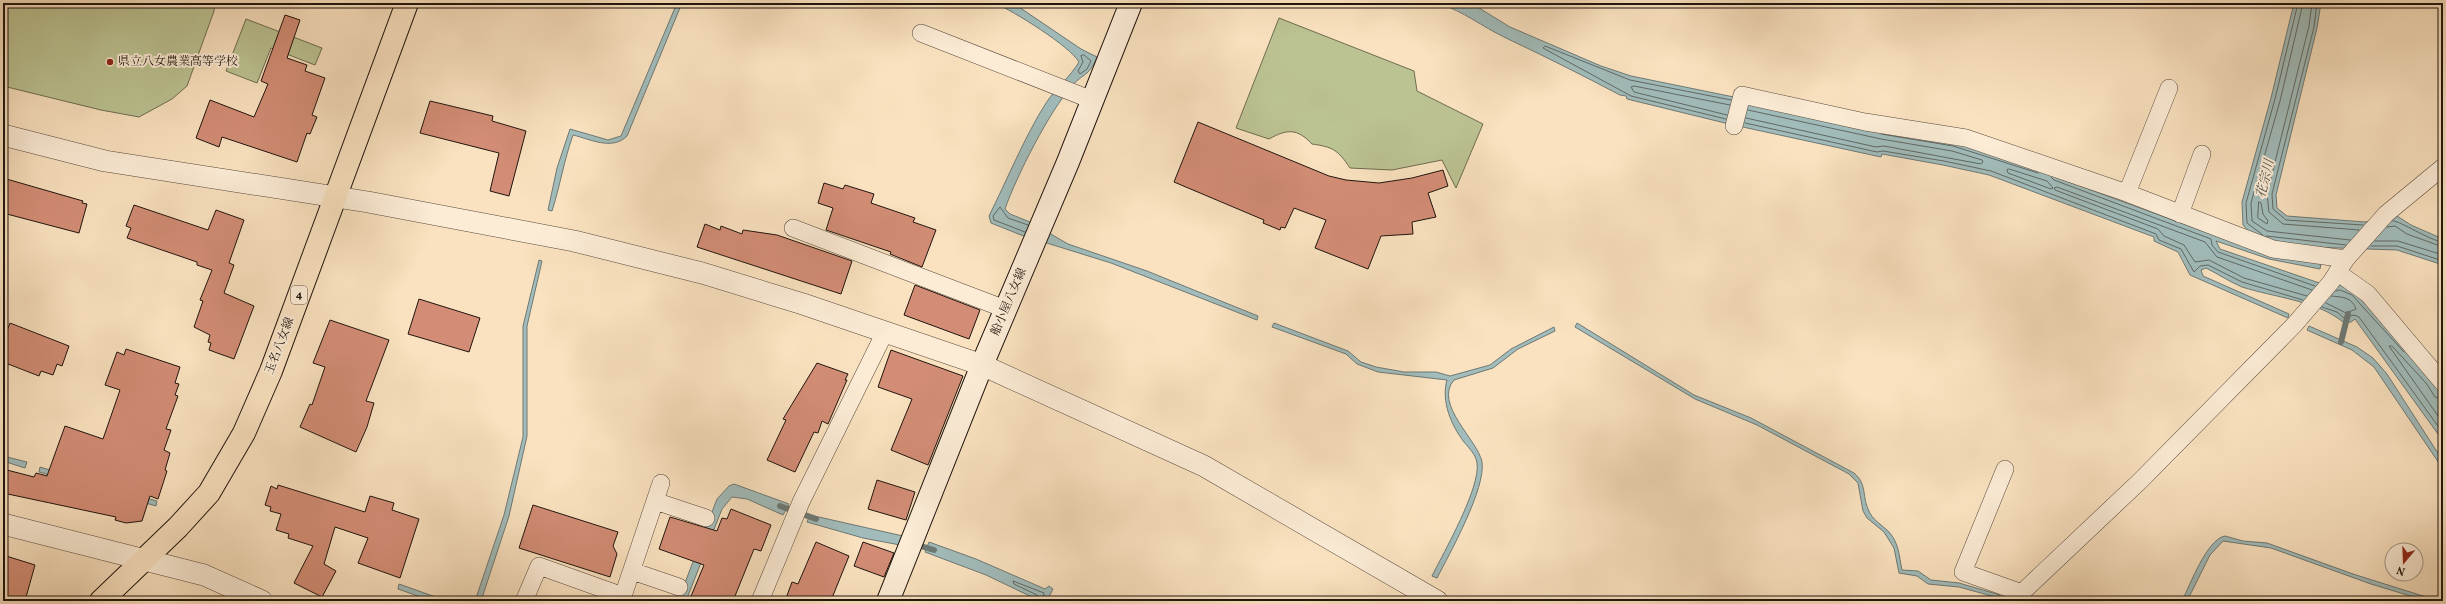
<svg xmlns="http://www.w3.org/2000/svg" width="2446" height="604" viewBox="0 0 2446 604" font-family="Vollkorn,'Noto Serif JP',serif">
	<style>
		.green { fill: #bcc393; stroke: #6e6c50 }
		.water { fill: #a1bcbb; stroke: #6d7975 }
		.lines { fill: none; stroke-linecap: round; stroke-linejoin: round }
		.shore { stroke: #606864; stroke-width: 1 }
		.stream { stroke: #6d7975; stroke-width: 6 }
		.building { fill: #d38d76; stroke: #1f140d }
		.minor-casing { stroke: #56483a; stroke-width: 18 }
		.tertiary-casing { stroke: #56483a; stroke-width: 22 }
		.secondary-casing { stroke: #1f140d; stroke-width: 24 }
		.primary-casing { stroke: #1f140d; stroke-width: 24 }
		.minor { stroke: #fcecd6; stroke-width: 17 }
		.tertiary { stroke: #fcecd6; stroke-width: 21 }
		.secondary { stroke: #fcecd6; stroke-width: 22 }
		.primary { stroke: #fae2c0; stroke-width: 22 }
		.poi-dot { fill: #8f2418; stroke: #fcecd6; stroke-width: 1.5 }
		.labels { text-anchor: middle; dominant-baseline: central; stroke-width: 4; stroke-linejoin: round; paint-order: stroke }
		.shield { fill: #fcecd6; stroke: #615549; stroke-width: 1 }
		.shield-label { font-size: 11px; font-weight: bold; fill: #1f140d }
		.poi-label { font-size: 12px; fill: #1f140d; stroke: #fcecd6; text-anchor: start }
		.street-label { font-size: 12px; fill: #1f140d; stroke: #fcecd6 }
		.water-label { font-size: 13px; font-style: italic; fill: #4c4f4a; stroke: #fcecd6 }
	</style>
	<rect width="100%" height="100%" fill="#fae2c0"/>
	<filter id="stains"><feTurbulence type="fractalNoise" baseFrequency=".005" numOctaves="4"/><feColorMatrix values="0 0 0 0 .2 0 0 0 0 .09 0 0 0 0 .02 0 0 0 .5 -.17"/></filter>
	<radialGradient id="worn" r=".72"><stop offset=".6" stop-color="#630" stop-opacity="0"/><stop offset="1" stop-color="#630" stop-opacity=".3"/></radialGradient>
	<!-- green -->
	<path class="green" d="M3,3h212l-1,8 -27,75 -15,13 -33,18 -38,-7 -98,-24z
		M1279,18l135,53 3,20 66,33 -27,64 -14,-28 -50,10 -42,-2c-12,-18 -17,-21 -38,-24 -15,-16 -25,-15 -43,-5l-33,-11z
		M246,19l76,29 -7,17 -44,-17 -14,35 -31,-12z"/>
	<!-- water -->
	<path class="water" d="M677,3h5l-55,133c-15,15 -37,3 -54,-1 -9,25 -13,51 -21,76l-4,-1 9,-42 13,-39 38,11 13,-4z
		M995,3h18l68,46 16,8c-9,21 -13,15 -25,29 -22,24 -56,91 -67,123l5,5 20,8 38,22 79,27 111,45 -1,4 -146,-57 -90,-28 -30,-12 -2,-7c18,-36 36,-80 57,-113 10,-15 24,-26 33,-41 -9,-16 -66,-51 -84,-59z
		M1438,3h33l39,24 91,39 30,10 323,66 102,35 198,73 67,14 -1,5 -51,-10 -53,-18 4,8 114,39 6,-3 14,7 79,85 10,16v48l-88,-122 -4,3h-8c-25,-21 -70,-25 -101,-35 -12,-5 -24,-13 -36,-19l-5,2 2,6 86,38 -1,4 -98,-43 -12,-23 -24,-11v-4l-165,-62 -46,-10 -61,-11 -1,3 -152,-33 -102,-25 -1,-3 -6,-1c-38,-20 -76,-39 -114,-57 -25,-12 -41,-26 -68,-35z
		M2294,3h27l-4,25 -41,167 1,13 10,8 78,6 32,-6 14,9 32,14v26l-46,-15 -87,-3 -47,-7 -13,-7 -7,-8 -1,-23 29,-104z
		M539,260l3,1 -15,65v110l-18,80 -28,85h-6l29,-86 19,-78v-111z
		M1274,323l74,28 13,11 15,5 28,5h32l14,4 40,-11 21,-16 43,-22 1,4 -37,18 -25,19 -39,12c-21,24 24,60 28,82 4,26 -32,91 -45,116l-5,-2c12,-24 49,-89 45,-113 -1,-8 -8,-15 -13,-21 -13,-17 -23,-41 -17,-62l-69,-8 -21,-8 -11,-10 -74,-27z
		M1577,323l117,72 57,23 103,55c13,11 8,22 14,36 4,11 13,15 21,23 10,11 10,24 13,38l16,1 13,9 28,3 41,12 -1,3 -40,-11 -31,-3 -11,-8 -18,-3 -5,-25 -10,-16 -17,-14 -4,-7 -5,-28 -9,-9 -92,-49 -62,-26 -120,-72z
		M2309,326l48,21 16,11 14,16 56,87v8l-69,-102 -22,-17 -45,-20z
		M3,456l24,6 -2,6 -22,-7z
		M40,467l10,3 107,31 -1,5 -117,-34z
		M734,484l55,20 -6,11 -36,-16 -15,-2 -10,12 -36,92h-8l39,-102 12,-13z
		M810,515l93,21 -3,9 -37,-7 -56,-16z
		M2225,536l18,5 24,2 86,31 86,27h-12l-56,-17 -100,-36 -48,-7 -13,14 -23,46h-5c8,-16 25,-62 43,-65z
		M929,542l47,17 69,30 4,-3 4,3 -6,12h-12l-1,-3 -48,-23 -61,-23z
		M399,584l48,17h-15l-34,-12z"/>
	<g class="lines">
		<!-- shore -->
		<path class="shore" d="M2303,3l-23,98 -29,102 1,18 15,10 83,9
			M2312,3l-3,23 -42,168 2,18 14,12 76,6
			M2317,3l-3,24 -42,167 1,15 13,11 77,5
			M1084,55l7,6 -4,8 -7,5 -2,-3 5,-9 -2,-6z
			M1727,115l-93,-23 -3,-5 3,-1 96,19
			M1746,118l130,29 8,-1 97,18 2,-2 -1,-2 -30,-9 -71,-12 -133,-29
			M1726,119l-95,-23 -88,-48 2,-2 85,34 101,20
			M1745,123l132,29 6,-1 61,10 47,10 165,63 3,6 22,9 13,23 6,-6 8,-1 34,17 61,18
			M1881,134l72,12 85,27
			M2009,169l38,12 6,7 -2,1 -43,-16 -1,-3z
			M2051,177l3,3 157,59 1,6 6,7 97,34
			M2259,202l2,1 2,11 5,7 -1,3 -9,-6z
			M2393,221c6,-1 37,20 50,21
			M2387,227l8,-1 12,8 36,13
			M1025,232l-31,-12 -1,-4 7,-9 8,11 20,7
			M2263,235l-16,-12 -1,-20 29,-104 23,-96
			M2266,236l80,9
			M2375,241h23l45,14
			M2371,246h26l46,15
			M2336,291l4,-1 12,5 52,57
			M2307,296l-63,-18 -35,-18 -14,2 -11,-17 -20,-9 -6,-7 -103,-39 -1,-2 3,-1 148,55 12,15 95,33
			M2326,303l20,10 10,-4c-4,-12 -14,-12 -25,-13
			M2322,307l15,5 7,6 10,-3 5,2 84,116
			M2443,399l-8,-2 -9,-14 -34,-37h-3l54,77
			M1038,601l-1,-6 -23,-11 -1,-3 31,12 -1,8"/>
		<!-- stream -->
		<path class="stream" d="M2341,342l7,-28
			M780,506l36,13
			M914,544l20,6"/>
	</g>
	<!-- building -->
	<path class="building" d="M285,15l15,5 -13,38 20,7 -2,6 20,7 -13,37 5,2 -7,17 -3,-1 -10,29 -75,-25 -3,10 -23,-9 14,-38 44,17 14,-33 -7,-3z
		M430,101l63,15 -1,5 34,10 -17,65 -19,-5 9,-38 -79,-20z
		M1198,122l131,54 17,4 33,3 33,-5 31,-8 5,16 -20,7 8,24 -24,5 1,12 -32,2 -13,33 -53,-21 11,-28 -32,-12 -9,20 -4,-1 -1,3 -17,-7 1,-3 -90,-38z
		M3,178l80,23 -1,2 5,1 -8,29 -76,-20z
		M824,183l19,6 2,-4 29,9 -3,9 44,15 -2,4 23,8 -14,37 -32,-13 1,-2 -65,-22 7,-22 -15,-5z
		M134,205l74,25 8,-20 28,10 -15,43 5,2 -10,28 30,13 -20,53 -25,-9 2,-7 -3,-1 2,-7 -16,-8 9,-26 -3,-1 12,-30 -15,-5v-3l-70,-24 4,-10 -5,-2z
		M705,224l15,6 1,-4 21,8 1,-4 34,5 75,26 -11,33 -144,-47z
		M915,285l65,25 -11,29 -65,-24z
		M419,299l61,19 -11,34 -61,-18z
		M330,320l59,20 -23,61 8,2 -7,24 -11,25 -56,-25 10,-23 2,1 13,-38 -12,-4z
		M10,323l59,23 -7,20 -5,-2 -4,11 -12,-4 -2,5 -36,-14v-21z
		M126,349l54,18 -5,16 4,1 -4,11 3,1 -12,33 5,1 -7,20 6,3 -5,17 2,1 -9,28 -8,-3 -8,25 -16,2 -11,-3 1,-3 -113,-24v-24l31,8 2,-4 11,3 18,-50 38,13 17,-49 -15,-5 12,-33 7,3z
		M891,350l72,26 -35,89 -37,-15 21,-51 -34,-12z
		M817,363l31,11 -3,6h2l-19,44 -6,-3 -4,12 -4,-1 -19,40 -28,-12 19,-40 -3,-1z
		M877,480l38,12 -9,28 -38,-11z
		M278,485l87,27 5,-16 24,7 -2,7 27,9 -19,59 -42,-15 10,-25 -33,-11 -11,37 12,7 -14,26 -28,-14 19,-37 -25,-8 1,-4 -13,-4 5,-16 -11,-3 1,-4 -6,-2 6,-19 6,3z
		M533,505l85,27 -5,14 4,8 -7,23 -91,-29z
		M731,509l40,16 -10,26 -7,-2 -21,52h-44l15,-36 -45,-16 11,-32 47,14 5,-13 5,1z
		M816,542l33,14 -17,42 5,3h-52l7,-19 6,2z
		M863,542l31,11 -10,24 -30,-11z
		M3,555l32,10 -10,36h-22z"/>
	<g class="lines">
		<defs>
			<path id="minor" d="M921,33l171,67
				M1734,126l8,-31 123,27 101,16 161,55 146,56 73,10
				M2127,193l42,-105
				M2180,214l22,-60
				M793,228l212,81
				M2337,272l31,22 75,89
				M2005,469l-42,103 59,21
				M655,501l51,17
				M632,571l47,16
				M524,601l15,-35 84,30 38,-113
				M760,601l41,-99 84,-170
				M2013,601l127,-120 155,-157 36,-42 15,-23 40,-45 57,-47"/>
			<path id="tertiary" d="M3,135l102,26 263,41 206,39 128,32 101,31 179,61 222,101 233,135
				M3,524l201,51 58,26"/>
			<path id="secondary" d="M888,601l94,-236 86,-203 63,-159"/>
			<path id="primary" d="M101,601l77,-74 31,-34 35,-60 27,-62 136,-368"/>
		</defs>
		<!-- minor casing -->
		<use href="#minor" class="minor-casing"/>
		<!-- tertiary casing -->
		<use href="#tertiary" class="tertiary-casing"/>
		<!-- secondary casing -->
		<use href="#secondary" class="secondary-casing"/>
		<!-- primary casing -->
		<use href="#primary" class="primary-casing"/>
		<!-- minor -->
		<use href="#minor" class="minor"/>
		<!-- tertiary -->
		<use href="#tertiary" class="tertiary"/>
		<!-- secondary -->
		<use href="#secondary" class="secondary"/>
		<!-- primary -->
		<use href="#primary" class="primary"/>
	</g>
	<!-- markers -->
	<circle class="poi-dot" cx="110" cy="62" r="4"/>
	<g class="labels">
		<!-- shield labels -->
		<rect class="shield" x="291" y="286" width="16" height="18" rx="3"/>
		<g class="shield-label">
			<text x="299" y="295">4</text>
		</g>
		<!-- poi labels -->
		<g class="poi-label">
			<text x="118" y="62">県立八女農業高等学校</text>
		</g>
		<!-- street labels -->
		<g class="street-label">
			<text transform="translate(1009 302) rotate(-67)">船小屋八女線</text>
			<text transform="translate(280 346) rotate(-69)">玉名八女線</text>
		</g>
		<!-- water labels -->
		<g class="water-label">
			<text transform="translate(2266 179) rotate(-77)">花宗川</text>
		</g>
	</g>
	<!-- margin -->
	<rect width="2446" height="604" fill="none" stroke="#fae2c0" stroke-width="16"/>
	<rect x="4" y="4" width="2438" height="596" fill="none" stroke="#1f140d" stroke-width="2"/>
	<rect x="8" y="8" width="2430" height="588" fill="none" stroke="#1f140d"/>
	<!-- north arrow -->
	<g transform="translate(2404 562) rotate(199)"><circle r="19" fill="#fcecd6" stroke="#a49686"/>
	<path d="M0-3L7 15L0 10L-7 15Z" fill="#8f2418"/>
	<text y="-6" font-size="11" font-weight="bold" text-anchor="middle" fill="#1f140d">N</text>
	</g>
	<rect width="100%" height="100%" filter="url(#stains)"/>
	<rect width="100%" height="100%" fill="url(#worn)"/>
</svg>
